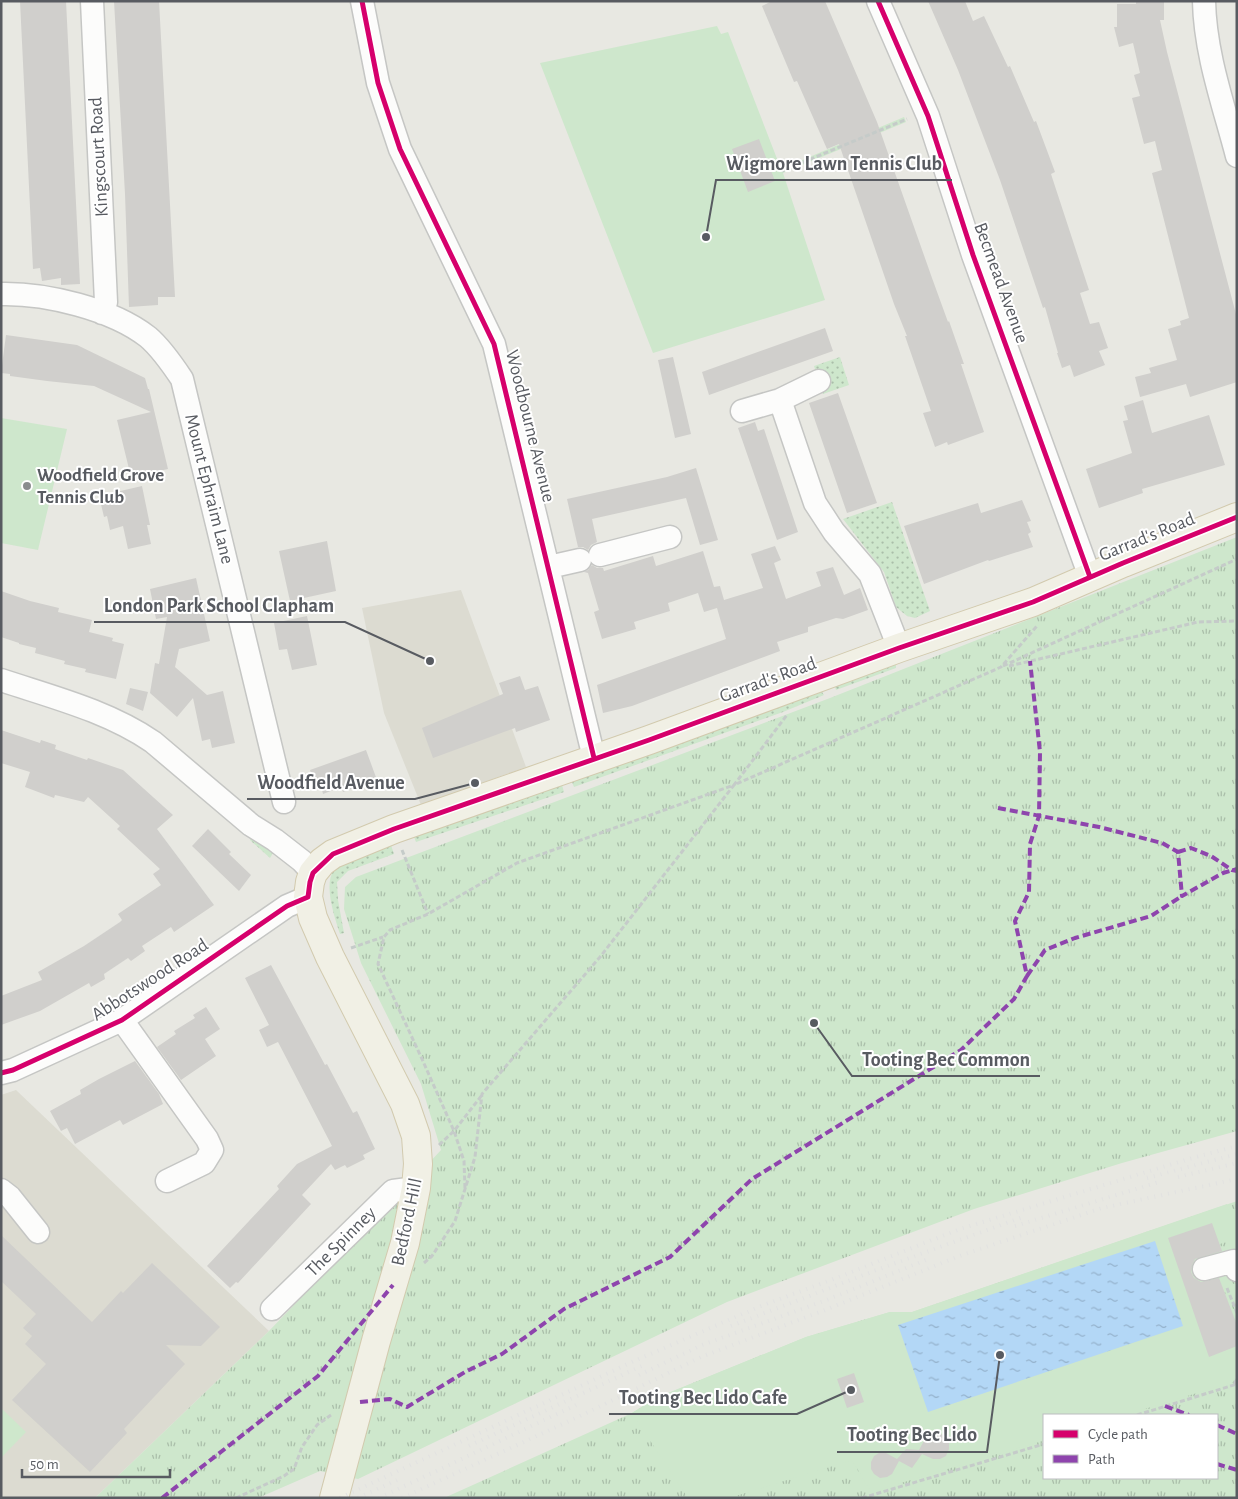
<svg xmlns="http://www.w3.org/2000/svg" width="1238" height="1499" viewBox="0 0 1238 1499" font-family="'Alegreya Sans',sans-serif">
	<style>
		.education { fill: #dcdbd1 }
		.grass { fill: url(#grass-dots) }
		.park { fill: url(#park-tufts); fill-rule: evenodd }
		.pitch { fill: #cee7cc }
		.water { fill: url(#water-ripples) }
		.building { fill: #d0cfcc }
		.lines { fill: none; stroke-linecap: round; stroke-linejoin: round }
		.minor-casing { stroke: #c5c6c4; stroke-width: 25 }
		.major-casing { stroke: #d2caae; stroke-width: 30 }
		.path { stroke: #c5cbc9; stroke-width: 3; stroke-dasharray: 5 2.5; stroke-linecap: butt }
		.minor { stroke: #fcfcfb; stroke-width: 22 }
		.major { stroke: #f1f0e5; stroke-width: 28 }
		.rail { stroke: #e2e2e1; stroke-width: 4; stroke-dasharray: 1 6; stroke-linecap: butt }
		.quiet { stroke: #8e44ad; stroke-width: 4; stroke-dasharray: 8 4; stroke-linecap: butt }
		.cycleway-casing { stroke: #fff; stroke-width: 8 }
		.cycleway { stroke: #d6006c; stroke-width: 5 }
		.poi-dot { fill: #8a8c8e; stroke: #fff; stroke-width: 2 }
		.labels { text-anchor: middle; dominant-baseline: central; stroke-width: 4; stroke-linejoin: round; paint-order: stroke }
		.street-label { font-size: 19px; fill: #585b61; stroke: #fff }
		.poi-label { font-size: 19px; font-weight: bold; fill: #585b61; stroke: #fff; text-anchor: start }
		.leader { fill: none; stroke: #585b61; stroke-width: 2 }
		.callout-dot { fill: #585b61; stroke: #fff; stroke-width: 2 }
		.callout-label { font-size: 20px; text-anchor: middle; font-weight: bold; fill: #585b61; stroke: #fff; stroke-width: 4; stroke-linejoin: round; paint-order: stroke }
	</style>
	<defs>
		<pattern id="grass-dots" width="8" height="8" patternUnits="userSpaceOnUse" patternTransform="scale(1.25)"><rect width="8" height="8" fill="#cee7cc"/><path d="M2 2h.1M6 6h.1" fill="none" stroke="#aabea9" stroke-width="1.8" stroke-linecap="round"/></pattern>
		<pattern id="park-tufts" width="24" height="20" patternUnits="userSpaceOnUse" patternTransform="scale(1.25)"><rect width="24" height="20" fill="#cee7cc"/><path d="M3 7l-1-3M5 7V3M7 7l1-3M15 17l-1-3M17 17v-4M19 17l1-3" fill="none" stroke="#aabea9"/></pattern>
		<pattern id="water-ripples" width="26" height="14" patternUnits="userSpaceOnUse" patternTransform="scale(1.25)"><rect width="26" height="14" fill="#b3d7f6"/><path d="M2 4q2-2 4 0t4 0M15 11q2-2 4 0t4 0" fill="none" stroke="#94b1cb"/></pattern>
	</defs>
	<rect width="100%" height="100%" fill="#e8e8e2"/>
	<!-- education -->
	<path class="education" d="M461,590l65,177 -105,38 -37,-92 -22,-105z
		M16,1090l253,241 -174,167h-94v-403z"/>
	<!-- grass -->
	<path class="grass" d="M840,357l9,28 -26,9 -9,-28z
		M892,502l38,109 -15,7 -8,-2 -11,-9 -12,-35 -41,-53z
		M896,664v4l-60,22 -1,-3z
		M822,692l2,3 -41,17 -209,75 -2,-5z
		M562,785l2,7 -148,50 -2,-5z
		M252,836l21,17 -3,5 -20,-18z
		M390,842l4,12 -46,17 -11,11 1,18 6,33 -4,1c-5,-16 -17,-49 -6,-64 9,-11 43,-22 56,-28z"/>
	<!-- park -->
	<path class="park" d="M1237,537v594l-115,32 -148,46 -247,93 -369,177 -38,-8 -62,27h-163l174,-167 122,-127 50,-54 -20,-66 -60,-121 -17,-54 1,-22 11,-10 474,-179z
		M1237,1201v297h-793l188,-85 24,-15 150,-61 84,-25h22zM1044,1415h173v63h-173z"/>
	<!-- pitch -->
	<path class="pitch" d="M717,26l4,8 7,-2 53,137 123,-52 2,5 -123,51 42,127 -172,53 -113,-290z
		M1,418l66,11 -29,121 -37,-7z
		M1227,1204l10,27v7l-17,6 2,7 -22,7 8,25 12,-3 17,48v44l-4,10 -108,33h-81v25l-173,52 -19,-32 -123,38h-41l-56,-85 24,-15 150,-61 84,-25h22z
		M1,1408l25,24 -25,26z"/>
	<!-- water -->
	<path class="water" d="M1155,1241l28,85 -255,86 -30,-87z"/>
	<!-- building -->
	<path class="building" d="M20,1h46l14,283 -19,1v-7l-19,3 -2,-13 -7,1z
		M114,1h45l16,296h-17v8l-29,2 -4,-113z
		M772,1h53l52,121 55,156 16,44 1,-1 15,43h-3l23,68 -36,13 -1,-3 -12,5 -12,-34 8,-2 -26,-75h2l-13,-32 -55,-160 -12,5 -30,-68 -3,1 -32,-76z
		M928,1h37l8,20 11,-5 24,51 2,-1 24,56 2,-1 19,51 -4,2 38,116 -9,3 10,31 9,-2 9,26 -9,3 6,14 -31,12 -4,-12 -8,3 -5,-15h1l-13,-46 -2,1 -43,-128 -42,-110z
		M1136,1h28v19h-4l7,32 70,266v64l-47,15 -4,-13 -46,13 -5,-20 16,-4 -2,-5 28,-8 -9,-31 13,-4 -1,-4 9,-3 -37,-145 10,-3 -7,-29 -11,3 -12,-46 8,-2 -6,-21 6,-2 -7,-30 -14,4 -5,-20h3v-23h19z
		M759,139l16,42 -27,11 -16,-43z
		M825,328l8,23 -124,44 -7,-23z
		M6,335l71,10 68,33 3,11h1l19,80 -37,8 -14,-57 34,-8 -57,-26 -47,-5 -37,-5v-2l-9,-1z
		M673,357l18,77 -16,4 -17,-78z
		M838,393l39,110 -30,10 -38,-110z
		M1143,400l9,33 57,-18 16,50 -83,24 1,4 -44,15 -13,-39 46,-16 -9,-32 5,-1 -4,-14z
		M755,422l3,9 6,-2 34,103 -21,8 -39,-112z
		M696,468l22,72 -18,5 -14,-47 -94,21 5,23 -6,3 -3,5 -5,-3h-5l-11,-48 100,-22z
		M142,486l8,39h-3l4,19 -23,5 -5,-23 -13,4 -3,-14 -3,1 -5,-21z
		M1022,500l9,21 -4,1 4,10 -3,2 5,13 -44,14 -1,-1 -64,24 -20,-58 74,-23 3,10z
		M327,541l9,50 -46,10 -11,-50z
		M775,546l6,14 -7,3 12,36 35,-13 -5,-14 17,-5 11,28 16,-7 8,22 -25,9 -7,-1 -28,9v5l-31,10 3,9 -148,55 -29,7 -6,-28 129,-46 -9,-31 -13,4 -6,-19 -30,10 2,8 -36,11 2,7 -34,10 -8,-27 5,-2 -11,-37 -4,-1 4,-2 4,-5 5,3h6l1,3 49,-15 3,10 47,-15 11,36 6,-1 4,14 39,-12 -12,-34z
		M196,578l14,63 -31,8 -4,18 32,28 16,-4 12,52 -23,5 -2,-9 -8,2 -9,-43 -16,19 -27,-24 5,-30 4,1 8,-47 -11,2 -6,-30z
		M1,591l29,10 29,7 -1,4 34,8 -3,12 24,6 -1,3 12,3 -8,35 -31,-7 1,-3 -22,-5 1,-3 -30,-8 1,-5 -17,-4v-1l-18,-6z
		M307,616l10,49 -25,5 -5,-21 -8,1 -5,-27z
		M520,676l5,14 13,-4 12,34 -34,12 -1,-4 -82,30 -11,-30 81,-34 -4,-11z
		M130,688l18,4 -5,19 -17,-7z
		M1,730l39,13 1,-3 15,5 -1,4 32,11 1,-2 35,12 50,45 -16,14 57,76 -40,27 -3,-5 -29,19 3,5 -14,10 -3,-3 -24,16 1,5 -14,8 -2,-4 -49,28 -39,14v-29l41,-16 -4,-8 46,-26 36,-24 2,-2 -4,-6 43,-29 -8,-11 7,-5 -43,-40 3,-3 -32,-29 -4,5 -29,-7 -1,3 -29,-11 5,-15 -29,-9z
		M366,750l11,30 -34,12 -2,-5 -18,7 -2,-8 -5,2 -6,-18z
		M208,829l23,23 -2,2 22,21 -12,16 -47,-45z
		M271,965l54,100 2,-1 26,49 4,-2 18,38 -12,6 2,4 -18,9 -2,-3 -10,5 -4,-6 -29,31 9,9 -73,79 -2,-1 -6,6 -23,-22 72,-77 -2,-3 20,-22 35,-18 -54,-104 -11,5 -8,-17 10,-5 -24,-47z
		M206,1007l14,22 -15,10 11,17 -35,24 -24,-33 19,-13 -2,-3 21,-13 -2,-3z
		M135,1061l24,33 4,10 -40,21 -3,-5 -45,24 -8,-16 -6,3 -11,-20 31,-17 -1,-4 19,-11z
		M1212,1223l10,28 -27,8 -3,6 -1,7 3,6 7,4 18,-4 18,47v21l-28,11 -41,-119z
		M1,1235l91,87 29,-31 2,2 29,-30 68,64 -19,19 -35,-1 19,19 -61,65 3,4 -37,39 -78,-72 34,-36 -21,-20 7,-8 -9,-8 13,-14 -35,-33z
		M854,1373l10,29 -17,6 -10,-29z
		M932,1433h7l6,3 4,6v7l-3,7 -6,3h-7l-11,-5 -10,14 -13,-7 -7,13 -5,3 -7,1 -6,-4 -3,-5v-7l3,-6 5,-3h7l11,6 9,-10 13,1 7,-13z"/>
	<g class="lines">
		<defs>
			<path id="minor" d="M92,1l14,301 -4,11
				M362,1l16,82 22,66 94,195 100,414
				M878,1l50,115 45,139 117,322
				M1204,1c1,53 20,105 33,155
				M1,294c45,-1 111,15 147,43 13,11 24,27 34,42l102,423
				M780,400l35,103 19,29 36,42 29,74
				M742,411l38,-11 39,-19
				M600,555l70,-18
				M549,567l31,-7
				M1,680c51,17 107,31 152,62l98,83 24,15 27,21 11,12
				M122,1020l85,119 5,11 -8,13 -37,18
				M1,1073l12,-3 109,-50 165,-114 21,-9
				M1,1190l9,7 28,35
				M1204,1269l30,-8 3,9
				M272,1309l121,-118 23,-3"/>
			<path id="major" d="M334,1498l42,-157 29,-98 11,-55 2,-24 -2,-28 -11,-32 -75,-147 -17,-39 -5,-21 2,-15 3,-9 9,-11 11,-8 61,-25 255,-89 250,-92 134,-46 90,-39 114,-46"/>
		</defs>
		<!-- minor casing -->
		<use href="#minor" class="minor-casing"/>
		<!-- major casing -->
		<use href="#major" class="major-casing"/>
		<!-- path -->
		<path class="path" d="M782,171l125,-52
			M1003,666l234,-107
			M1009,666l189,-44 39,-1
			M402,850l26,64
			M351,948l32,-11
			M439,1145l15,-14 28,-36
			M465,1188l-1,-27 -10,-30 -32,-72 -44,-95 6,-27 6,-7 38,-16 89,-51 217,-78 53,-70
			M424,1263l8,-7 23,-35 20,-64 7,-63 118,-137 134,-172 267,-118 36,-41
			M1227,1288l10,25
			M1234,1385l3,-7
			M1137,1415l100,-31
			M236,1498l48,-22 10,-7 8,-22 15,-22 14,-10
			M862,1498l182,-54"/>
		<!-- minor -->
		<use href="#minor" class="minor"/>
		<!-- major -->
		<use href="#major" class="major"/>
		<!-- rail -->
		<path class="rail" d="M1178,1177l59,-14
			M1147,1178l90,-24
			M1015,1226l144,-44
			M731,1326l151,-58 141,-51
			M639,1375l63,-30 122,-44 107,-43
			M469,1446l177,-82
			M340,1498l292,-136 129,-56 78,-29 121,-48 229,-70 48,-13
			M358,1498l39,-18
			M379,1498l197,-93
			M402,1498l176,-81 123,-60 124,-47 137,-55 140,-47 135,-29"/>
		<!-- quiet -->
		<path class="quiet" d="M998,808l101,19 63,16 16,9 4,44 41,-23 14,-4
			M1178,852l13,-4 20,8 21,14 5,1
			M1027,976l18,-26 30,-12 76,-22 31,-20
			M360,1402l30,-3 17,8 58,-35 37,-18 62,-45 106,-52 82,-78 209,-129 53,-51 13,-23 -12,-55 14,-29 1,-48 9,-28 1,-64 -10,-91
			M1165,1406l24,9
			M1217,1425l20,9
			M1217,1464l20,6
			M162,1498l156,-122 75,-91"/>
		<defs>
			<path id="cycleway" d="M362,1l16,82 22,66 94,195 100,414
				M878,1l50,115 45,139 117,322
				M1,1073l12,-3 109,-50 165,-114 21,-9 2,-15 3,-9 20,-19 61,-25 255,-89 250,-92 134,-46 90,-39 114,-46"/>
		</defs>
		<!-- cycleway casing -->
		<use href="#cycleway" class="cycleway-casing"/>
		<!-- cycleway -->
		<use href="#cycleway" class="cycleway"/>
	</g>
	<!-- markers -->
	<circle class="poi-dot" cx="27" cy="486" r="5"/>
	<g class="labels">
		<!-- street labels -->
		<g class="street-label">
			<text transform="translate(99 157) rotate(-93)">Kingscourt Road</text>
			<text transform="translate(1001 283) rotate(70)">Becmead Avenue</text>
			<text transform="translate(530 426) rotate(76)">Woodbourne Avenue</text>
			<text transform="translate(209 489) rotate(76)">Mount Ephraim Lane</text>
			<text transform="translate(1147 537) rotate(-22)">Garrad's Road</text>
			<text transform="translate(768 680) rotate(-20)">Garrad's Road</text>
			<text transform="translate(150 980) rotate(-33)">Abbotswood Road</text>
			<text transform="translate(407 1222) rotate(-78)">Bedford Hill</text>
			<text transform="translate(341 1242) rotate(-45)">The Spinney</text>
		</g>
		<!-- poi labels -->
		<g class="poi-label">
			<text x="37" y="475">Woodfield Grove<tspan x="37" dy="22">Tennis Club</tspan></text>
		</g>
	</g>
	<!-- callouts -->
	<path class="leader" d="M706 237L716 180H952M430 661L345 622H94M475 783L415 799H247M814 1023L852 1076H1040M851 1390L797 1414H609M1000 1355L987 1452H837"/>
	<g class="callout-dot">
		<circle cx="706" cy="237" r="5"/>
		<circle cx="430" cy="661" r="5"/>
		<circle cx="475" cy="783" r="5"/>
		<circle cx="814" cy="1023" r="5"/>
		<circle cx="851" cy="1390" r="5"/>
		<circle cx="1000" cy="1355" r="5"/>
	</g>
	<g class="callout-label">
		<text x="834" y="170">Wigmore Lawn Tennis Club</text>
		<text x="219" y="612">London Park School Clapham</text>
		<text x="331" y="789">Woodfield Avenue</text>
		<text x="946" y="1066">Tooting Bec Common</text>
		<text x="703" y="1404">Tooting Bec Lido Cafe</text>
		<text x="912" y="1441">Tooting Bec Lido</text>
	</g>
	<!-- border -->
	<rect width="1238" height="1499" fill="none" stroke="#585b61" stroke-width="5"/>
	<!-- legend -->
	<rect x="1043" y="1414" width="175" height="65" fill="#ffffff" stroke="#bcbdc0"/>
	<rect x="1053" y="1430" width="25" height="8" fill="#d6006c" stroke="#bcbdc0"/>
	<text x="1088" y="1439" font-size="15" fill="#585b61">Cycle path</text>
	<rect x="1053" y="1455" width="25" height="8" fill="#8e44ad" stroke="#bcbdc0"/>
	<text x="1088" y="1464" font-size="15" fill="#585b61">Path</text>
	<!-- scale -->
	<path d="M22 1469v8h148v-8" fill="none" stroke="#585b61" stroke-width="2.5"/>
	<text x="30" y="1469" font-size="15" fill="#585b61" stroke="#ffffff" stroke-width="4" paint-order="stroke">50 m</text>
</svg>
